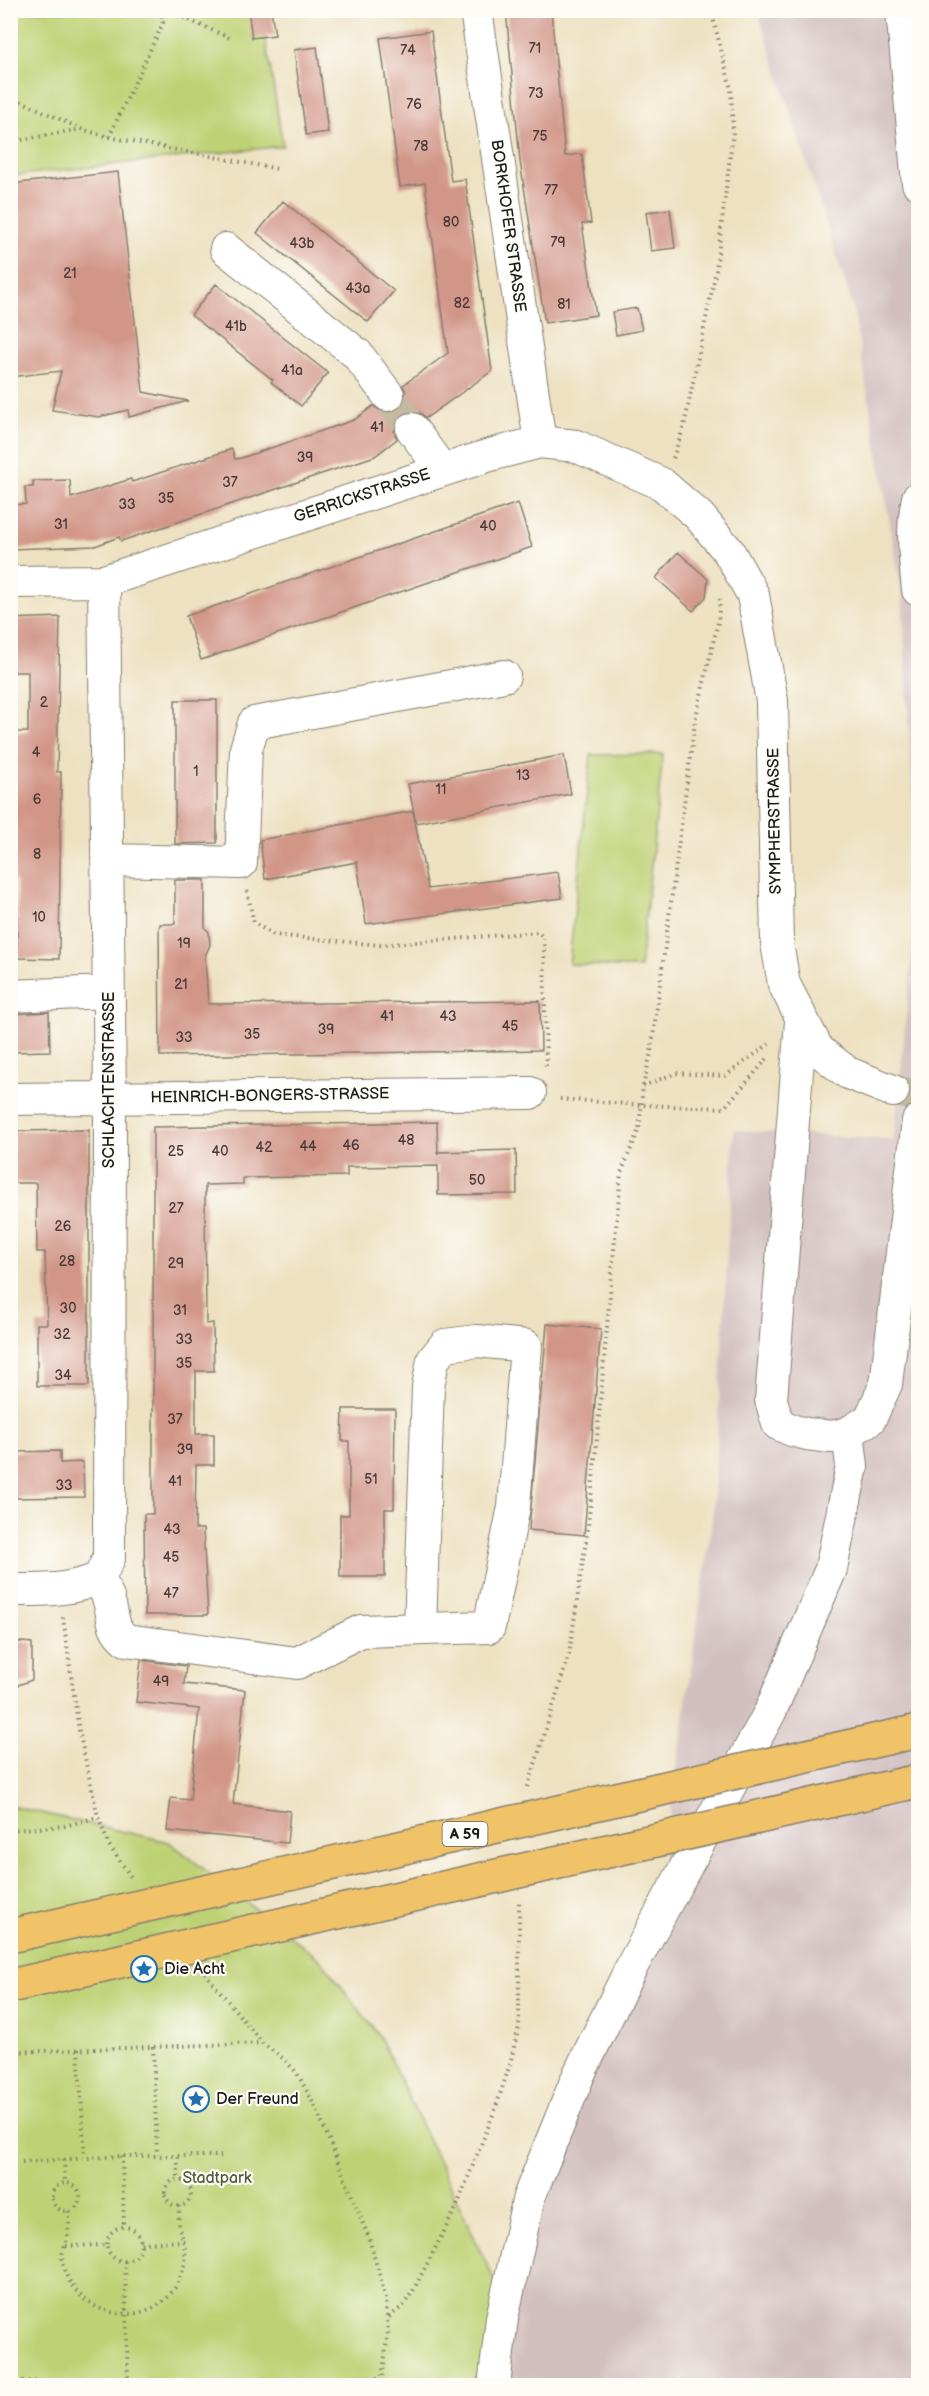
<svg xmlns="http://www.w3.org/2000/svg" width="929" height="2396" viewBox="0 0 929 2396" font-family="'Balsamiq Sans',sans-serif">
	<style>
		.industrial { fill: #d2bfc0 }
		.green { fill: #bed275; stroke: #6d7748; stroke-width: 1.5 }
		.building { fill: #d29688 }
		.lines { fill: none; stroke-linecap: round; stroke-linejoin: round }
		.minor-tunnel { stroke: #c3baa0; stroke-width: 32; stroke-dasharray: 32 16; stroke-linecap: butt }
		.minor-casing { stroke: #847e6e; stroke-width: 34 }
		.path { stroke: #847e6e; stroke-width: 4; stroke-dasharray: 1.5 4.5; stroke-linecap: butt }
		.minor { stroke: #fff; stroke-width: 32 }
		.highway-bridge-casing { stroke: #847e6e; stroke-width: 36; stroke-linecap: butt }
		.highway-bridge { stroke: #f0c369; stroke-width: 33 }
		.labels { text-anchor: middle; dominant-baseline: central; stroke-width: 4.5; stroke-linejoin: round; paint-order: stroke }
		.number-label { font-size: 14px; fill: #4a3a37 }
		.shield { fill: #fdfcf7; stroke: #605f5e; stroke-width: 1.5 }
		.shield-label { font-size: 15px; font-weight: bold; fill: #1c1c1c }
		.street-label { font-size: 16px; fill: #1c1c1c; stroke: #fdfcf7 }
		.poi-label { font-size: 16px; fill: #1c1c1c; stroke: #fdfcf7; text-anchor: start }
		.park-label { font-size: 16px; fill: #555c3b; stroke: #fdfcf7 }
	</style>
	<rect width="100%" height="100%" fill="#fdfcf7"/>
	<filter id="ink" filterUnits="userSpaceOnUse"><feTurbulence type="fractalNoise" baseFrequency=".0167" numOctaves="2"/><feDisplacementMap in="SourceGraphic" scale="12" xChannelSelector="R" yChannelSelector="G"/><feConvolveMatrix kernelMatrix="1 2 1 2 8 2 1 2 1" color-interpolation-filters="sRGB"/></filter>
	<filter id="wash" filterUnits="userSpaceOnUse"><feTurbulence type="fractalNoise" baseFrequency=".008" numOctaves="4" result="noise"/><feDisplacementMap in="SourceGraphic" scale="24" xChannelSelector="R" yChannelSelector="G"/><feGaussianBlur stdDeviation="1.35" result="paint"/><feColorMatrix in="noise" values="0 0 0 0 0 0 0 0 0 0 0 0 0 0 0 0 0 1.4 0 .05"/><feComposite in="paint" operator="in"/></filter>
	<g filter="url(#wash)">
		<rect width="100%" height="100%" fill="#ede1c1"/>
		<!-- industrial -->
		<path class="industrial" d="M758,11h160v2374l-433,1 13,-98 160,-389 55,-385 21,-384 160,10 24,-247 -16,-299 -49,-287z"/>
		<!-- green -->
		<path class="green" d="M10,11h251l22,135 -272,30z
			M663,754l-23,214 -71,-4 22,-209z
			M11,1806l158,36 153,119 58,76 118,251 -13,97 -474,1z"/>
		<g id="blocks">
			<!-- building -->
			<path class="building" d="M248,10h23l4,25 -23,3z
				M506,10h45l14,146 17,-2 9,69 -9,1 14,91 -51,8 -25,-162z
				M431,31l20,150 14,-2 27,192 -66,47 -7,-6 -10,-1 -7,3 -7,8 -1,10 3,7 -22,17 -254,85 -2,-4 -24,9 -85,3v-44l16,-1 -1,-17h8v-6l37,-1 1,18 60,-19 1,3 100,-33 3,10 6,-1 113,-38 19,-14 9,6 9,1 7,-3 6,-7 2,-10 -3,-8 45,-32 -23,-170 -25,4 -20,-149z
				M317,47l11,85 -22,3 -12,-85z
				M118,172l25,220 45,9 -59,16 -1,-7 -29,7 -47,-7 9,-39 -51,6v-193z
				M283,201l111,90 -26,31 -111,-89z
				M670,209l5,39 -24,3 -5,-39z
				M216,284l112,89 -27,33 -30,-24 2,-2 -82,-65z
				M637,308l5,22 -26,5 -4,-23z
				M518,503l14,44 -331,113 -15,-44z
				M678,552l30,27 -2,18 -13,14 -37,-33z
				M60,617l-3,155h4l-2,187 -42,-1v-58l-1,-19h-2v-149h14v-60h-18v-53z
				M175,700h42v143l-42,1z
				M564,755l7,39 -155,29 -8,-39z
				M413,811l15,78 130,-17 4,26 -196,26 -9,-62 -92,17 -5,-39z
				M175,880h30v48l4,4 1,13 -5,11 3,48 332,-3 1,49 -381,6 -1,-128 1,-4h15z
				M49,1012l1,39 -40,1v-38z
				M437,1122l1,33 -1,-3 79,-2 1,44 -79,1v-29l-91,1v9l-104,2v6l-38,1 1,139 7,-1 1,48h-18v63h18v31h-18l-1,64h8l5,86h-63l-1,-101h9v-387z
				M89,1130v256h-52v-62h10l-2,-72h-8l-1,-69h-26v-52z
				M547,1324l54,5 -17,206 -55,-5z
				M343,1409h52l-1,100h-9v68h-45v-62h9v-74h-7z
				M60,1451v12l23,-1 1,35 -74,1v-46z
				M10,1641l22,2v37l-22,8z
				M141,1660l45,6 -2,18 61,6 -12,114 57,7 -3,32 -120,-12 4,-33 19,2 9,-91 -63,-7z"/>
		</g>
	</g>
	<g filter="url(#ink)">
		<use href="#blocks" fill-opacity="0" stroke="#847e6e" stroke-width="1.5"/>
		<g class="lines">
			<!-- minor-tunnel -->
			<path class="minor-tunnel" d="M388,395l24,34
				M893,1091l25,4"/>
			<defs>
				<path id="minor" d="M476,10l64,432
					M902,10l16,173
					M226,249l131,105 31,41
					M412,429l30,41
					M918,498c-7,31 -3,61 0,92
					M10,582l94,-1 386,-126 50,-13 36,4 86,38 37,32 30,36 24,43 19,106 5,242 7,41 34,66 30,23 45,18
					M108,860l133,3 5,-114 8,-26 250,-47
					M10,996l99,-4
					M801,1021l-30,379 7,24 16,7 13,3 25,3 16,-4 22,-14 16,-35 32,-263
					M10,1099l520,-6
					M99,1578c4,8 8,15 10,23 5,16 2,27 17,39l171,23 64,-32 128,-4 25,-120 12,-161 -49,-5 -32,4 -12,15 -5,27 -8,242
					M99,1578l10,-20 1,-461 -6,-516
					M10,1590c31,0 61,1 89,-12
					M494,2386l8,-68 27,-121 50,-123 54,-110 137,-252 61,-143 21,-103 -4,-33"/>
			</defs>
			<!-- minor casing -->
			<use href="#minor" class="minor-casing"/>
			<!-- path -->
			<path class="path" d="M149,10l24,3 57,25
				M10,96l71,33 28,8 169,32
				M109,137l54,-114 -2,-13
				M10,142l70,-13
				M673,458l11,-32 32,-156 17,-138 -2,-43 -20,-79
				M247,891l7,32 20,12 106,10 158,-13 6,6 2,130
				M643,1086l33,-13 49,3 44,-32
				M560,1099l82,6 82,3 43,-49
				M63,1617l16,114 19,86 11,28 22,32
				M528,1787l41,-132 19,-128 7,-68 26,-286 18,-44 4,-43 8,-34 44,-331 23,-99 2,-23
				M10,1830l55,-4 33,-9
				M205,1973l57,70 23,17 12,13 19,35 53,130 17,61 2,34 -7,53
				M153,2047l4,108
				M78,2049l7,108
				M10,2052l252,-9
				M122,2156l2,71
				M178,2157v22
				M64,2160l1,23
				M22,2162l100,-6h99
				M165 2193a13 13 0 1 1 26 0a13 13 0 1 1-26 0Z
				M52 2197a14 14 0 1 1 28 0a14 14 0 1 1-28 0Z
				M69,2211c0,8 0,15 -1,23 -1,9 -7,17 -6,26 11,63 99,75 120,13 6,-16 3,-25 -1,-40 -3,-7 -2,-19 -2,-27
				M107 2244a17 17 0 1 1 34 0a17 17 0 1 1-34 0Z
				M141,2243l44,-2
				M66,2246l42,-1
				M125,2261l3,122
				M389,2317l14,-11 10,-15 43,-83 40,-101 14,-43 9,-38v-124
				M10,2381l161,2 211,-5"/>
			<!-- minor -->
			<use href="#minor" class="minor"/>
			<defs>
				<path id="highway-bridge" d="M10,1936l908,-205
					M10,1986l908,-205"/>
			</defs>
			<!-- highway-bridge casing -->
			<use href="#highway-bridge" class="highway-bridge-casing"/>
			<!-- highway-bridge -->
			<use href="#highway-bridge" class="highway-bridge"/>
		</g>
	</g>
	<!-- icons -->
	<defs>
		<symbol id="sight-ring" viewBox="-11 -11 22 22"><circle r="9.5" fill="#fdfcf7" stroke="#1f6fb2" stroke-width="1.5"/><path d="M0-6L1.8-2.2L6-1.7L2.9 1.2L3.7 5.4L0 3.3L-3.7 5.4L-2.9 1.2L-6-1.7L-1.8-2.2Z" fill="#1f6fb2"/></symbol>
	</defs>
	<g fill-rule="evenodd">
		<use href="#sight-ring" x="129" y="1954" width="30" height="30"/>
		<use href="#sight-ring" x="181" y="2084" width="30" height="30"/>
	</g>
	<g class="labels">
		<!-- number labels -->
		<g class="number-label">
			<text x="535" y="48">71</text>
			<text x="408" y="50">74</text>
			<text x="536" y="93">73</text>
			<text x="414" y="104">76</text>
			<text x="540" y="136">75</text>
			<text x="421" y="146">78</text>
			<text x="551" y="190">77</text>
			<text x="451" y="222">80</text>
			<text x="558" y="242">79</text>
			<text x="302" y="243">43b</text>
			<text x="70" y="273">21</text>
			<text x="358" y="288">43a</text>
			<text x="462" y="303">82</text>
			<text x="564" y="304">81</text>
			<text x="236" y="326">41b</text>
			<text x="292" y="370">41a</text>
			<text x="377" y="427">41</text>
			<text x="305" y="457">39</text>
			<text x="230" y="482">37</text>
			<text x="166" y="498">35</text>
			<text x="127" y="504">33</text>
			<text x="61" y="524">31</text>
			<text x="488" y="526">40</text>
			<text x="44" y="702">2</text>
			<text x="36" y="752">4</text>
			<text x="196" y="771">1</text>
			<text x="523" y="775">13</text>
			<text x="441" y="789">11</text>
			<text x="37" y="799">6</text>
			<text x="37" y="854">8</text>
			<text x="39" y="917">10</text>
			<text x="184" y="943">19</text>
			<text x="181" y="984">21</text>
			<text x="387" y="1016">41</text>
			<text x="448" y="1016">43</text>
			<text x="510" y="1026">45</text>
			<text x="326" y="1029">39</text>
			<text x="252" y="1034">35</text>
			<text x="184" y="1037">33</text>
			<text x="406" y="1140">48</text>
			<text x="351" y="1145">46</text>
			<text x="308" y="1146">44</text>
			<text x="264" y="1147">42</text>
			<text x="176" y="1151">25</text>
			<text x="220" y="1151">40</text>
			<text x="477" y="1180">50</text>
			<text x="176" y="1208">27</text>
			<text x="63" y="1226">26</text>
			<text x="67" y="1261">28</text>
			<text x="176" y="1263">29</text>
			<text x="68" y="1308">30</text>
			<text x="180" y="1310">31</text>
			<text x="62" y="1334">32</text>
			<text x="184" y="1339">33</text>
			<text x="184" y="1363">35</text>
			<text x="63" y="1375">34</text>
			<text x="175" y="1419">37</text>
			<text x="185" y="1449">39</text>
			<text x="371" y="1479">51</text>
			<text x="175" y="1481">41</text>
			<text x="64" y="1485">33</text>
			<text x="172" y="1529">43</text>
			<text x="171" y="1557">45</text>
			<text x="171" y="1593">47</text>
			<text x="161" y="1681">49</text>
		</g>
		<!-- shield labels -->
		<rect class="shield" x="442.5" y="1822" width="45" height="24" rx="4.5"/>
		<g class="shield-label">
			<text x="465" y="1834">A 59</text>
		</g>
		<!-- street labels -->
		<g class="street-label">
			<text transform="translate(508 226) rotate(82)">BORKHOFER STRASSE</text>
			<text transform="translate(362 496) rotate(-18)">GERRICKSTRASSE</text>
			<text transform="translate(775 821) rotate(-91)">SYMPHERSTRASSE</text>
			<text transform="translate(109 1080) rotate(-90)">SCHLACHTENSTRASSE</text>
			<text transform="translate(270 1096) rotate(-1)">HEINRICH-BONGERS-STRASSE</text>
		</g>
		<!-- poi labels -->
		<g class="poi-label">
			<text x="164" y="1969">Die Acht</text>
			<text x="216" y="2099">Der Freund</text>
		</g>
		<!-- park labels -->
		<g class="park-label">
			<text x="217" y="2178">Stadtpark</text>
		</g>
	</g>
	<!-- margin -->
	<rect width="929" height="2396" fill="none" stroke="#fdfcf7" stroke-width="36"/>
</svg>
